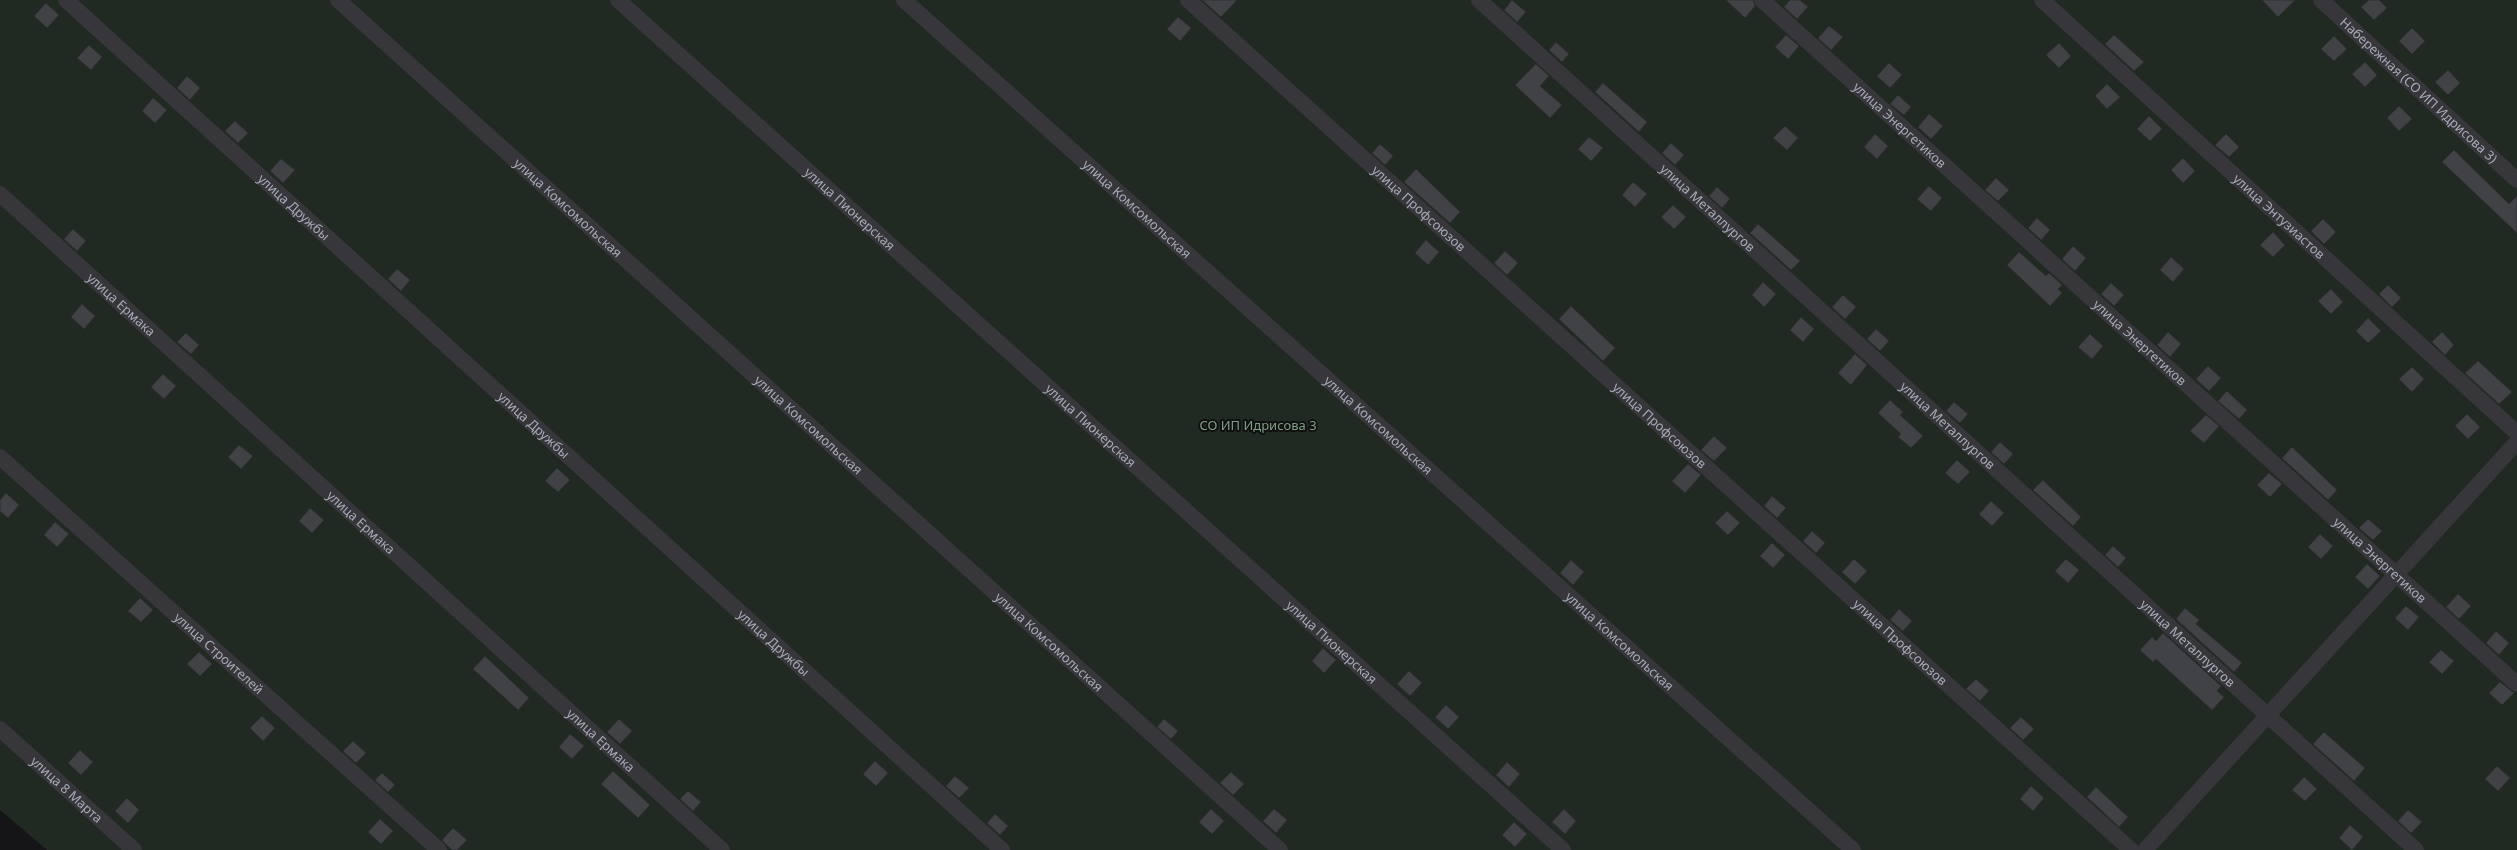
<svg xmlns="http://www.w3.org/2000/svg" width="2517" height="850" viewBox="0 0 2517 850" font-family="'Noto Sans',sans-serif">
	<style>
		.green { fill: #212923 }
		.building { fill: #414246; stroke: #2f2f32 }
		.lines { fill: none; stroke-linecap: round; stroke-linejoin: round }
		.street { stroke: #36363b; stroke-width: 16 }
		.labels { text-anchor: middle; dominant-baseline: central; stroke-width: 4; stroke-linejoin: round; paint-order: stroke }
		.street-label { font-size: 13px; fill: #a7aab6; stroke: #101011 }
		.park-label { font-size: 13px; fill: #7fa085; stroke: #101011 }
	</style>
	<rect width="100%" height="100%" fill="#151517"/>
	<!-- green -->
	<path class="green" d="M0,0h2517v850h-2470l-47,-40z"/>
	<!-- building -->
	<path class="building" d="M1202,0h35l-16,17z
		M1512,0l14,12 -9,10 -13,-12z
		M1726,0h27l2,6 -10,12z
		M1790,0h10l8,7 -11,12 -13,-12z
		M2262,0h33l-17,17z
		M2369,0h10l8,8 -13,12 -13,-13z
		M46,3l13,12 -12,13 -13,-12z
		M1178,17l13,11 -11,13 -13,-12z
		M1829,26l14,11 -12,13 -13,-12z
		M2412,28l13,13 -13,13 -13,-13z
		M1786,35l13,11 -11,13 -13,-12z
		M2114,35l30,27 -10,9 -29,-27z
		M2334,36l13,13 -13,12 -13,-12z
		M1556,42l13,12 -7,8 -13,-12z
		M2059,43l12,13 -12,12 -13,-13z
		M89,45l13,12 -11,13 -14,-12z
		M2365,62l12,13 -12,12 -13,-13z
		M1889,63l13,12 -12,13 -13,-12z
		M1536,64l13,12 -9,10 22,19 -12,13 -35,-33z
		M2448,70l12,13 -12,12 -13,-13z
		M187,76l13,12 -10,12 -13,-12z
		M1603,83l44,39 -8,10 -44,-40z
		M2107,84l13,13 -13,12 -12,-13z
		M1898,95l13,12 -7,8 -14,-11z
		M153,98l14,12 -12,13 -13,-12z
		M2399,106l13,13 -13,12 -12,-13z
		M1929,114l14,12 -12,13 -13,-12z
		M2149,116l13,13 -12,12 -13,-12z
		M235,121l13,12 -10,10 -13,-12z
		M1785,126l13,12 -11,12 -14,-12z
		M1875,134l13,12 -11,13 -13,-12z
		M2226,134l13,13 -10,10 -14,-12z
		M1589,137l14,11 -12,13 -13,-12z
		M1671,143l13,12 -9,10 -13,-12z
		M1380,144l13,12 -8,9 -13,-12z
		M2454,150l55,54 8,-8v37l-75,-71z
		M2183,158l12,13 -12,12 -12,-13z
		M281,159l14,11 -12,13 -13,-12z
		M1416,169l44,43 -10,11 -46,-41z
		M1996,178l13,12 -11,11 -13,-11z
		M1633,182l14,12 -12,13 -13,-12z
		M1929,186l13,12 -11,13 -14,-12z
		M1717,187l13,12 -8,9 -13,-12z
		M1673,205l13,12 -12,12 -13,-12z
		M2037,218l13,12 -9,10 -13,-12z
		M2323,219l13,13 -12,12 -13,-13z
		M1758,224l42,37 -9,9 -41,-37z
		M73,229l13,12 -9,10 -13,-12z
		M2273,232l12,13 -12,12 -13,-12z
		M1426,240l13,12 -11,13 -13,-12z
		M2073,246l13,12 -11,13 -13,-12z
		M1505,251l13,12 -11,12 -13,-12z
		M2019,252l27,24 3,-3 13,12 -4,4 4,4 -12,13 -43,-41z
		M2171,257l13,12 -11,13 -13,-12z
		M397,269l13,11 -9,11 -13,-12z
		M1763,282l13,12 -12,13 -12,-12z
		M2111,283l13,12 -10,11 -13,-12z
		M2388,285l13,13 -9,9 -13,-13z
		M2331,289l12,13 -12,12 -13,-13z
		M1843,295l13,12 -11,12 -13,-12z
		M82,304l13,12 -11,13 -13,-12z
		M1571,306l44,42 -12,13 -44,-42z
		M1801,317l13,12 -11,13 -13,-12z
		M2368,318l13,13 -13,12 -12,-12z
		M1876,329l13,12 -9,10 -13,-12z
		M2168,332l13,12 -11,13 -13,-12z
		M2442,332l12,13 -9,10 -13,-13z
		M186,333l13,12 -8,9 -14,-12z
		M2090,334l13,12 -11,13 -14,-12z
		M1855,354l12,11 -16,20 -13,-12z
		M2478,361l34,31 -13,12 -34,-31z
		M2208,366l13,12 -12,13 -13,-12z
		M2412,367l12,12 -12,13 -13,-13z
		M163,374l13,12 -12,13 -13,-12z
		M2227,391l20,19 -8,9 -21,-18z
		M1890,400l13,12 -3,3 23,21 -12,12 -13,-11 3,-3 -23,-21z
		M1954,402l14,12 -8,9 -14,-12z
		M2467,414l13,13 -12,12 -13,-13z
		M2206,415l13,11 -15,17 -14,-12z
		M1714,436l13,12 -13,13 -13,-11z
		M2000,442l13,12 -9,10 -13,-12z
		M239,445l14,11 -12,13 -13,-12z
		M2292,447l45,43 -9,10 -46,-42z
		M1957,460l13,12 -12,12 -13,-11z
		M1688,464l13,11 -16,18 -13,-12z
		M557,468l13,12 -12,12 -13,-11z
		M2269,473l13,11 -12,13 -13,-12z
		M2043,480l38,37 -8,9 -40,-36z
		M6,493l13,12 -11,13 -8,-7v-11z
		M1772,496l14,12 -9,10 -13,-12z
		M1991,501l13,12 -12,13 -13,-12z
		M310,508l14,12 -12,13 -13,-12z
		M1727,511l13,12 -12,12 -13,-12z
		M2368,519l14,12 -9,9 -14,-12z
		M55,522l14,12 -12,13 -13,-12z
		M1812,531l13,12 -9,10 -13,-12z
		M2320,534l13,12 -12,13 -13,-12z
		M1772,543l13,12 -12,13 -13,-12z
		M2113,546l13,12 -8,9 -13,-12z
		M1854,559l13,12 -12,13 -13,-12z
		M2066,559l13,11 -11,13 -13,-12z
		M1571,560l13,12 -11,13 -13,-12z
		M2367,564l13,12 -12,13 -13,-12z
		M2458,594l13,12 -12,13 -13,-12z
		M140,598l13,12 -12,12 -13,-11z
		M2406,606l13,11 -11,13 -13,-12z
		M2185,608l14,12 -3,4 46,39 -8,9 -58,-53z
		M1899,609l13,12 -9,10 -13,-11z
		M2496,631l13,12 -10,12 -13,-12z
		M2163,633l58,53 -4,5 7,6 -12,13 -56,-51 -3,3 -13,-12 12,-13 4,4z
		M1323,648l13,12 -12,13 -12,-12z
		M2441,650l13,11 -12,13 -13,-12z
		M199,652l13,12 -12,12 -13,-12z
		M485,656l44,42 -11,12 -45,-41z
		M1409,671l13,12 -12,13 -13,-12z
		M1976,679l13,12 -9,10 -14,-12z
		M2500,682l14,11 -12,12 -13,-12z
		M1446,705l13,12 -11,12 -13,-12z
		M262,716l13,12 -12,13 -13,-13z
		M2021,717l13,12 -11,11 -13,-12z
		M619,719l13,12 -12,13 -13,-12z
		M1164,719l14,12 -7,8 -14,-12z
		M2324,732l41,36 -11,13 -41,-37z
		M570,734l14,12 -12,13 -13,-12z
		M353,741l13,12 -10,10 -13,-12z
		M80,750l13,12 -12,13 -13,-12z
		M875,761l13,12 -12,13 -13,-12z
		M1507,762l13,12 -11,13 -13,-12z
		M2497,766l13,12 -12,13 -13,-12z
		M613,771l37,34 -12,13 -37,-34z
		M1231,772l13,12 -11,11 -13,-12z
		M382,773l13,12 -7,7 -13,-12z
		M955,776l14,12 -10,10 -13,-12z
		M2304,777l13,12 -12,12 -13,-11z
		M2031,786l13,12 -11,13 -13,-12z
		M2096,787l32,30 -9,10 -32,-30z
		M688,791l13,11 -8,9 -13,-12z
		M127,798l12,12 -11,13 -13,-12z
		M1211,809l13,12 -12,13 -13,-12z
		M1274,809l13,11 -11,13 -13,-12z
		M1564,809l12,12 -11,13 -13,-12z
		M2408,810l14,12 -11,11 -13,-12z
		M995,814l13,12 -8,9 -13,-12z
		M380,819l13,12 -12,13 -13,-12z
		M1514,822l13,12 -12,13 -13,-12z
		M2350,825l13,12 -11,13 -13,-12z
		M453,828l14,12 -10,10h-5l-10,-10z"/>
	<g class="lines">
		<!-- street -->
		<g class="street">
			<path id="s1" d="M66,0l936,850"/>
			<path id="s2" d="M338,0l942,850"/>
			<path id="s3" d="M618,0l945,850"/>
			<path id="s4" d="M904,0l949,850"/>
			<path id="s5" d="M1188,0l943,850"/>
			<path id="s6" d="M1479,0l937,850"/>
			<path id="s7" d="M1762,0l755,684"/>
			<path id="s8" d="M2042,0l475,433"/>
			<path id="s9" d="M2321,0l196,180"/>
			<path id="s10" d="M0,194l722,656"/>
			<path id="s11" d="M0,457l439,393"/>
			<path id="s12" d="M0,729l134,121"/>
			<path d="M2145,850l372,-408"/>
		</g>
	</g>
	<g class="labels">
		<!-- street labels -->
		<g class="street-label">
			<text stroke="none"><textPath href="#s9" startOffset="133">Набережная (СО ИП Идрисова 3)</textPath></text>
			<text stroke="none"><textPath href="#s7" startOffset="186">улица Энергетиков</textPath></text>
			<text stroke="none"><textPath href="#s1" startOffset="308">улица Дружбы</textPath></text>
			<text stroke="none"><textPath href="#s6" startOffset="309">улица Металлургов</textPath></text>
			<text stroke="none"><textPath href="#s2" startOffset="310">улица Комсомольская</textPath></text>
			<text stroke="none"><textPath href="#s3" startOffset="312">улица Пионерская</textPath></text>
			<text stroke="none"><textPath href="#s5" startOffset="311">улица Профсоюзов</textPath></text>
			<text stroke="none"><textPath href="#s4" startOffset="313">улица Комсомольская</textPath></text>
			<text stroke="none"><textPath href="#s8" startOffset="321">улица Энтузиастов</textPath></text>
			<text stroke="none"><textPath href="#s10" startOffset="164">улица Ермака</textPath></text>
			<text stroke="none"><textPath href="#s7" startOffset="510">улица Энергетиков</textPath></text>
			<text stroke="none"><textPath href="#s1" startOffset="632">улица Дружбы</textPath></text>
			<text stroke="none"><textPath href="#s2" startOffset="634">улица Комсомольская</textPath></text>
			<text stroke="none"><textPath href="#s3" startOffset="636">улица Пионерская</textPath></text>
			<text stroke="none"><textPath href="#s4" startOffset="637">улица Комсомольская</textPath></text>
			<text stroke="none"><textPath href="#s5" startOffset="635">улица Профсоюзов</textPath></text>
			<text stroke="none"><textPath href="#s6" startOffset="633">улица Металлургов</textPath></text>
			<text stroke="none"><textPath href="#s10" startOffset="488">улица Ермака</textPath></text>
			<text stroke="none"><textPath href="#s7" startOffset="834">улица Энергетиков</textPath></text>
			<text stroke="none"><textPath href="#s4" startOffset="961">улица Комсомольская</textPath></text>
			<text stroke="none"><textPath href="#s2" startOffset="958">улица Комсомольская</textPath></text>
			<text stroke="none"><textPath href="#s3" startOffset="960">улица Пионерская</textPath></text>
			<text stroke="none"><textPath href="#s5" startOffset="959">улица Профсоюзов</textPath></text>
			<text stroke="none"><textPath href="#s1" startOffset="956">улица Дружбы</textPath></text>
			<text stroke="none"><textPath href="#s6" startOffset="957">улица Металлургов</textPath></text>
			<text stroke="none"><textPath href="#s11" startOffset="294">улица Строителей</textPath></text>
			<text stroke="none"><textPath href="#s10" startOffset="812">улица Ермака</textPath></text>
			<text stroke="none"><textPath href="#s12" startOffset="90">улица 8 Марта</textPath></text>
		</g>
		<!-- park labels -->
		<g class="park-label">
			<text x="1258" y="425">СО ИП Идрисова 3</text>
		</g>
	</g>
</svg>
